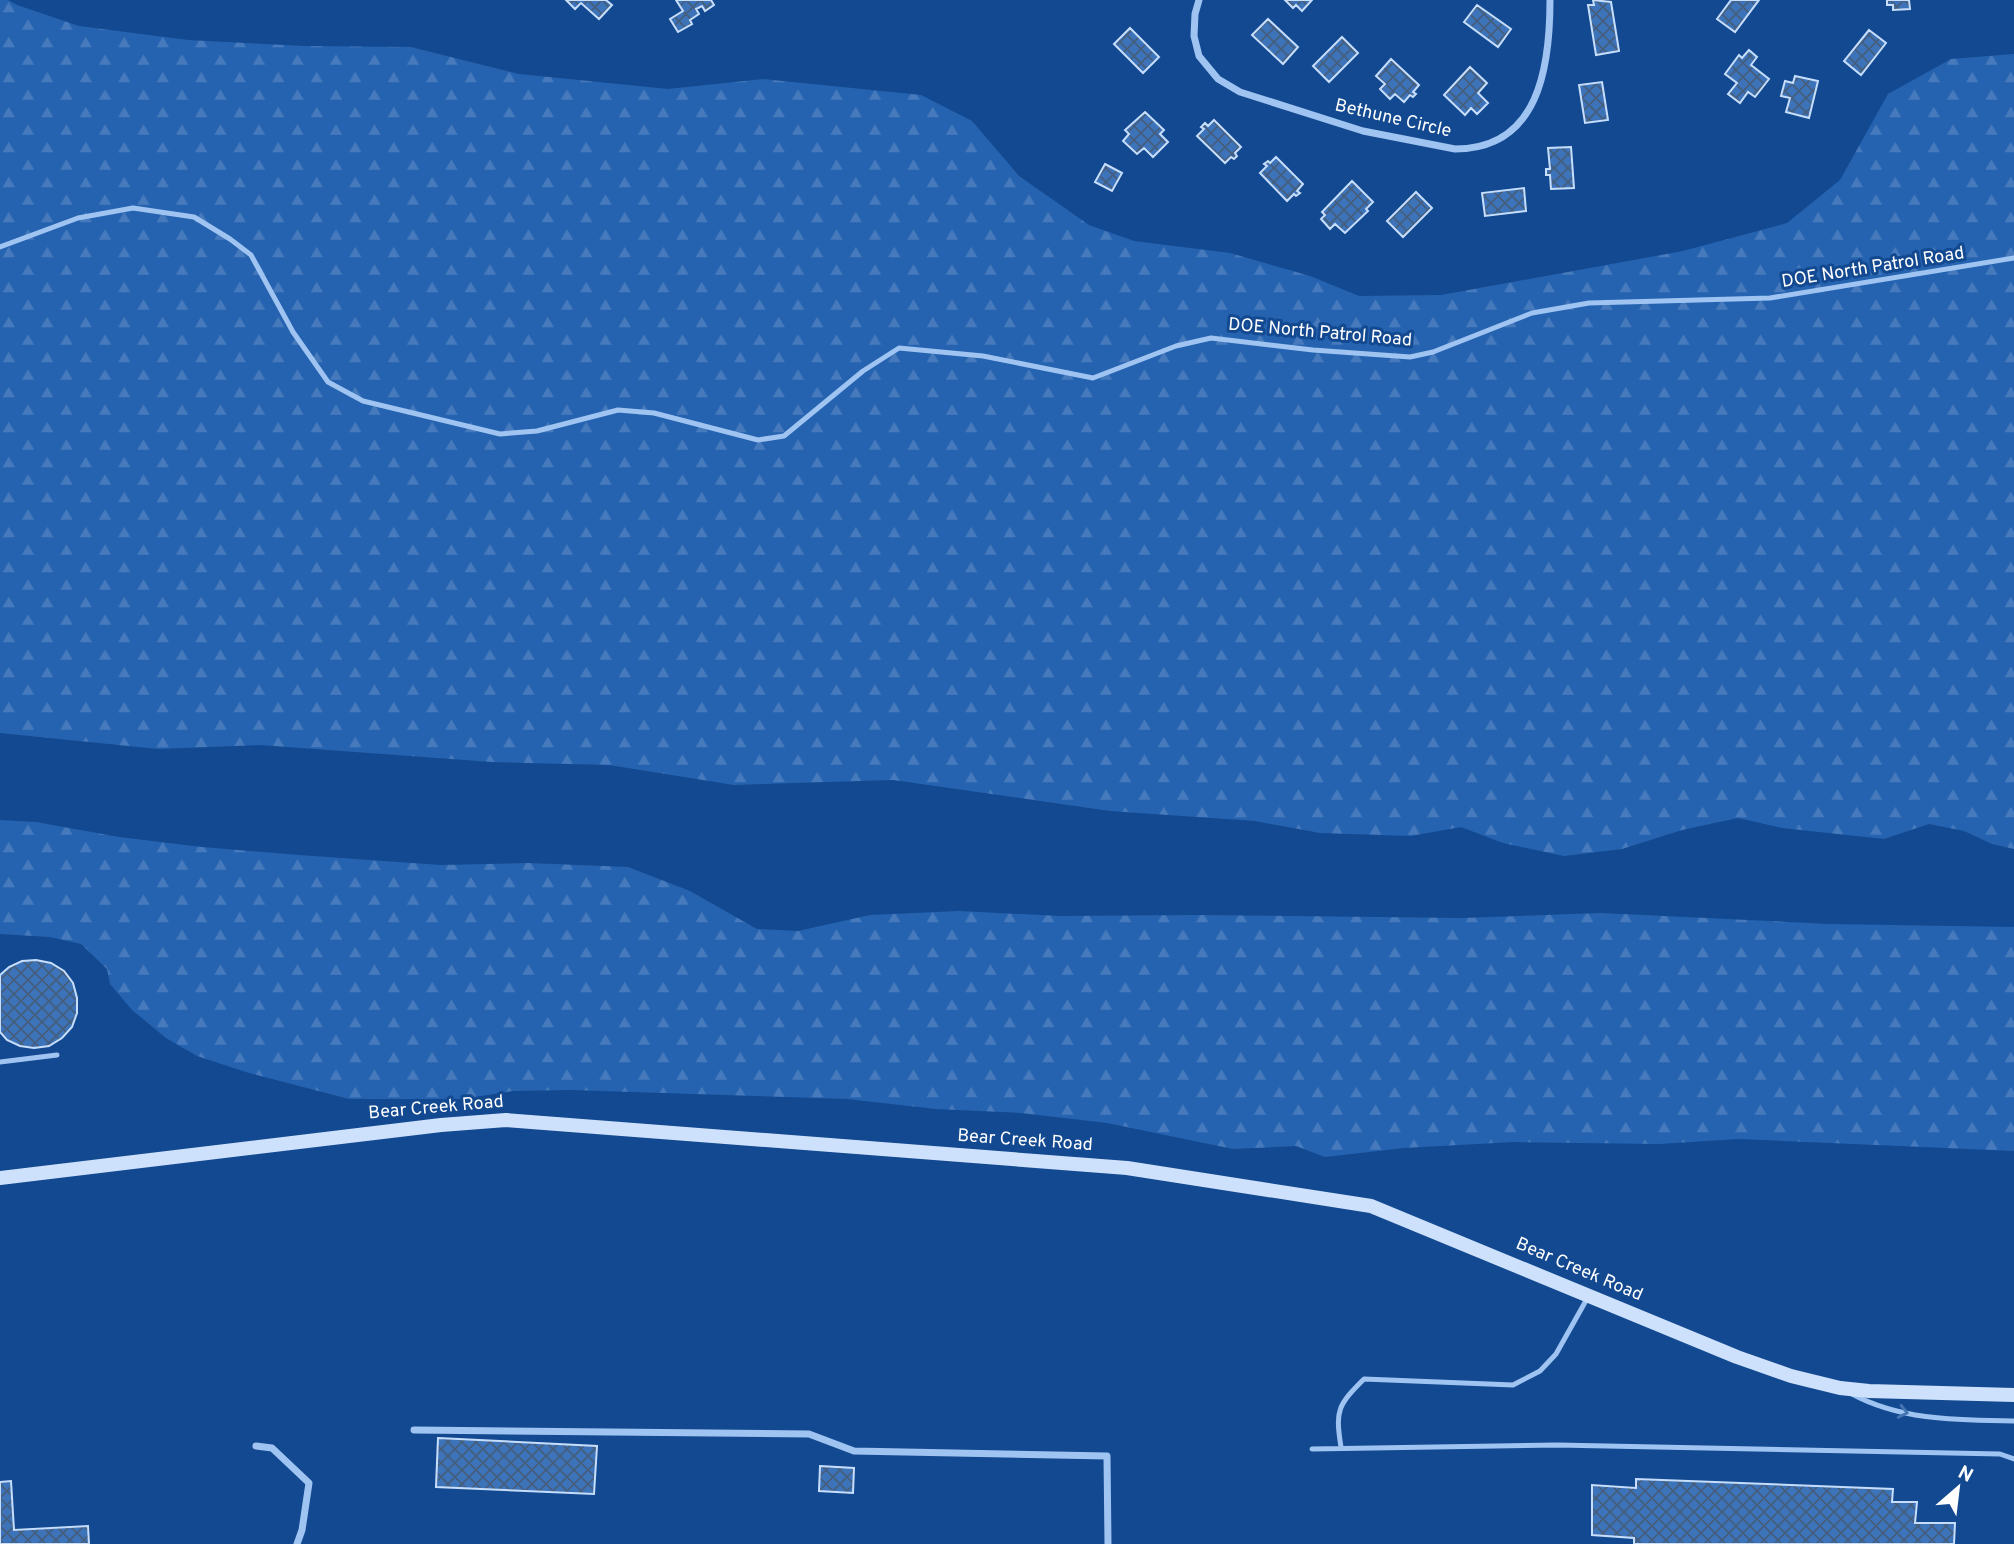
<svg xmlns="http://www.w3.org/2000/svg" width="2014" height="1544" viewBox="0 0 2014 1544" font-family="Overpass,sans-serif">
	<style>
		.forest { fill: url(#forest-firs) }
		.building { fill: url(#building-cross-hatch); stroke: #c6defc; stroke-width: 2 }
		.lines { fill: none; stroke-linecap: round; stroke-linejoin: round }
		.lane { stroke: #9fc4f2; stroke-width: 5 }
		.street { stroke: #9fc4f2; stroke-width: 7 }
		.secondary { stroke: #cee1fc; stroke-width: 14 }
		.oneway { stroke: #4474b2 }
		.labels { text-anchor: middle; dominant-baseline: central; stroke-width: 6; stroke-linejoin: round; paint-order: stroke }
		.street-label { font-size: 18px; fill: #fff; stroke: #134990 }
	</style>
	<defs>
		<pattern id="forest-firs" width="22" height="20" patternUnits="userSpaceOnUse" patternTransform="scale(1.75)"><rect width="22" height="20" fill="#2563b0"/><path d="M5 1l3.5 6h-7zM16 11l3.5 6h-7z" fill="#467abc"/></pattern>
		<pattern id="building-cross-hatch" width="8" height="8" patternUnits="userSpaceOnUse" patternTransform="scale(1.75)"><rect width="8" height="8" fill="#3c73b9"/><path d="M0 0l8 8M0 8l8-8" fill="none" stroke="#455e7d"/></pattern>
	</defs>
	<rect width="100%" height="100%" fill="#134990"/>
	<!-- forest -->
	<path class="forest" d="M0,0h8l9,5 62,21 109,14 116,6 107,1 108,27 149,15 95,-10 158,16 51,26 47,55 70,49 45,16 96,12 80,23 49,20 82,-1 242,-44 104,-28 53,-43 48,-86 63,-35 63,-5v795l-22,-5 -28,-13 -35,-7 -45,15 -102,-11 -44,-10 -56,12 -60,19 -58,7 -61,-13 -42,-16 -50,9 -91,-3 -65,-12 -145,-10 -217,-31 -159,5 -125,-20 -117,-3 -232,-17 -102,4 -158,-16z
		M0,820l36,2 83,15 83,10 97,8 142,10 87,-2 100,4 62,24 67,38 41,2 72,-16 89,-4 102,5 135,-1 266,3 139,-5 229,11 184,3v224l-275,-12 -80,5 -145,-2 -110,6 -79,9 -29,-11 -63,3 -126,-26 -86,-10 -85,-4 -89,-10 -276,-9 -58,1 -51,8h-113l-100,-26 -52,-17 -31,-18 -34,-28 -22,-26 -3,-15 -26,-25 -31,-7 -50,-3z"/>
	<!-- building -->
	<path class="building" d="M566,0h40l6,5 -13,14 -18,-16 -6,6z
		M676,0h35l3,5 -9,6 -3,-5 -6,3 3,5 -9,6 2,4 -14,8 -8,-13 13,-8z
		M1285,0h27l-10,11 -6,-6 -3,3z
		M1593,0l18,2 8,49 -23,4 -8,-50h6z
		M1731,0h28l-24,32 -18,-13z
		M1887,0h22l1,9 -17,1v-5h-6z
		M1477,5l34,24 -13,18 -34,-25z
		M1268,19l30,28 -15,17 -31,-29z
		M1130,28l29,29 -16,16 -29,-29z
		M1869,30l17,13 -25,32 -17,-14z
		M1342,37l16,16 -29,29 -16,-16z
		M1749,50l8,7 -6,8 18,14 -14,18 -7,-5 -8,11 -12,-9 9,-11 -12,-9 14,-19 3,3z
		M1391,59l28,26 -6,7 3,2 -3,3 -3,-2 -6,7 -9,-8 -5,5 -10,-10 5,-5 -9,-8z
		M1470,67l17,16 -9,10 10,10 -11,11 -6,-6 -6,7 -21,-20z
		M1795,76l23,5 -9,37 -23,-6 4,-14 -9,-2 4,-15 8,2z
		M1602,82l6,38 -23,3 -6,-38z
		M1145,112l19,18 -4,4 8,8 -15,15 -9,-9 -7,6 -14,-13 6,-7 -4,-4z
		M1214,120l27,27 -6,6 2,3 -3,3 -3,-2 -6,6 -28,-27 7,-7 -3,-2 4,-4 3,3z
		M1571,147l3,41 -23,1 -1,-14h-4v-6h4l-2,-21z
		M1276,157l27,27 -6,7 3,2 -4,3 -2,-2 -7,7 -27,-28 7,-7 -3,-2 4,-3 2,2z
		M1105,164l17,9 -10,18 -17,-9z
		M1352,181l21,21 -7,7 2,2 -23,22 -10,-9 -5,5 -9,-10 4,-4 -3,-3z
		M1524,188l2,23 -41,5 -3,-23z
		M1416,192l16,16 -29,29 -16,-16z
		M36,960l15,3 13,8 9,12 4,15v15l-5,14 -10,11 -13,8 -15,2 -14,-2 -13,-6 -7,-8v-57l9,-8 13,-6z
		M438,1438l159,8 -3,48 -158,-7z
		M820,1466l34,2 -1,25 -34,-2z
		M1636,1479l257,10 -1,13h25l-2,21h40l-1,21h-320v-6l-42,-3v-50l44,3z
		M11,1481l3,49 74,-4 1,18h-89v-62z"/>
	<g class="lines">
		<!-- lane -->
		<path class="lane" d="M0,247l78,-29 55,-10 61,9 36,22 21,16 42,77 35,50 35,19 137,33 37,-3 81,-21 36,3 104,27 26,-4 79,-65 36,-23 84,8 110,22 83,-32 35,-8 102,12 97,7 23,-5 99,-39 57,-10 181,-5 244,-40
			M0,1062l57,-7
			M1852,1394c50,27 107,26 162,27
			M1341,1447c-6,-37 -3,-42 23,-68l149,6 27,-14 16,-17 32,-57
			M1312,1449l245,-4 443,9 14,5"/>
		<!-- street -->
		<path class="street" d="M1199,0l-4,14 -1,22 5,20 19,23 22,13 123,39 92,18c84,0 95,-82 95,-149
			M414,1430l395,4 45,17 253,5 1,88
			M256,1446l16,2 37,35 -7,47 -5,14"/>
		<!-- secondary -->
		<path class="secondary" d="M0,1178l441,-53 65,-5 621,48 244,38 366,151 54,19 49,12 29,3 145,4"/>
	</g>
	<!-- one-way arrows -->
	<defs><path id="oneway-chevron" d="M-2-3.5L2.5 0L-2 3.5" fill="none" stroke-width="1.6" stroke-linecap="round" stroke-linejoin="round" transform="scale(1.75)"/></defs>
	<use class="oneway" href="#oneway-chevron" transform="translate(1903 1412) rotate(13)"/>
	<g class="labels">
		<!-- street labels -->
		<g class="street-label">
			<text transform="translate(1393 119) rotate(13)">Bethune Circle</text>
			<text transform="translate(1873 268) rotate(-9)">DOE North Patrol Road</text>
			<text transform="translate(1320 333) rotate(5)">DOE North Patrol Road</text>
			<text transform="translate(436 1108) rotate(-5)">Bear Creek Road</text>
			<text transform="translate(1025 1141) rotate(4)">Bear Creek Road</text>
			<text transform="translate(1579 1270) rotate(23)">Bear Creek Road</text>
		</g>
	</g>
	<!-- north arrow -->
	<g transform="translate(1958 1488) rotate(28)" stroke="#134990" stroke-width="5" paint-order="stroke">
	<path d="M0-5L12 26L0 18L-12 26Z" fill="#ffffff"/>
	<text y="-10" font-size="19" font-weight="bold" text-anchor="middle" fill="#ffffff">N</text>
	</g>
</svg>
